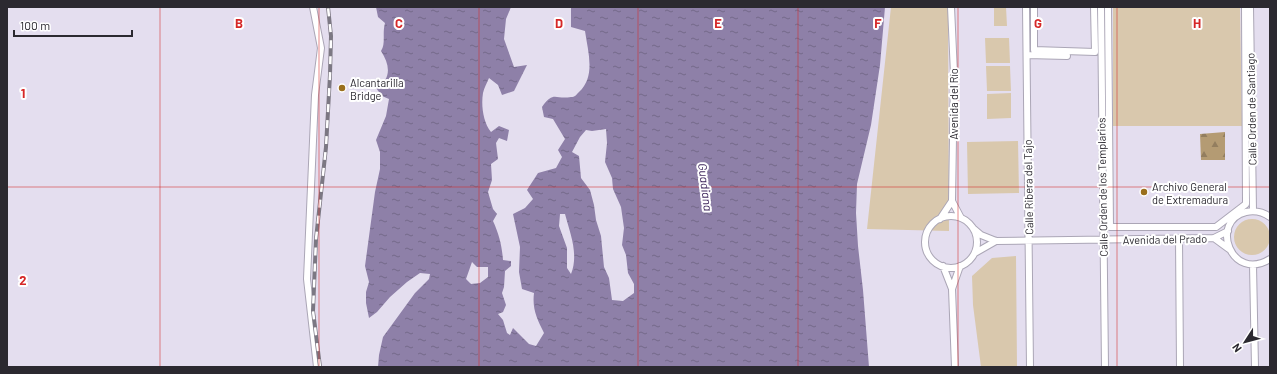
<svg xmlns="http://www.w3.org/2000/svg" width="1277" height="374" viewBox="0 0 1277 374" font-family="Barlow,sans-serif">
	<style>
		.green { fill: #d9c8ad }
		.forest { fill: url(#forest-firs) }
		.water { fill: url(#water-ripples); fill-rule: evenodd }
		.lines { fill: none; stroke-linecap: round; stroke-linejoin: round }
		.street-casing { stroke: #aba6b6; stroke-width: 8 }
		.street { stroke: #fff; stroke-width: 6 }
		.rail-casing { stroke: #7c7883; stroke-width: 4 }
		.rail { stroke: #fff; stroke-width: 2.5; stroke-dasharray: 8; stroke-linecap: butt }
		.grid { fill: none; stroke: #d62828; stroke-width: 1; stroke-opacity: 0.55 }
		.poi-dot { fill: #9a6f1d; stroke: #fff; stroke-width: 1.5 }
		.labels { text-anchor: middle; dominant-baseline: central; stroke-width: 4; stroke-linejoin: round; paint-order: stroke }
		.poi-label { font-size: 11px; fill: #2b2930; stroke: #fff; text-anchor: start }
		.street-label { font-size: 11px; fill: #2b2930; stroke: #fff }
		.water-label { font-size: 12px; font-style: italic; fill: #412a5f; stroke: #fff }
		.grid-label { font-size: 13px; text-anchor: middle; font-weight: bold; fill: #d62828; stroke: #fff; stroke-width: 4; stroke-linejoin: round; paint-order: stroke }
	</style>
	<defs>
		<pattern id="forest-firs" width="22" height="20" patternUnits="userSpaceOnUse"><rect width="22" height="20" fill="#b49b73"/><path d="M5 1l3.5 6h-7zM16 11l3.5 6h-7z" fill="#937e5f"/></pattern>
		<pattern id="water-ripples" width="26" height="14" patternUnits="userSpaceOnUse"><rect width="26" height="14" fill="#8e80a8"/><path d="M2 4q2-2 4 0t4 0M15 11q2-2 4 0t4 0" fill="none" stroke="#746989"/></pattern>
	</defs>
	<rect width="100%" height="100%" fill="#e4deef"/>
	<!-- green -->
	<path class="green" d="M891,7h57l1,224 -82,-2z
		M994,7h12l1,19h-13z
		M1113,7h127l2,119h-129z
		M985,38h24l1,25h-24z
		M986,66h24l1,25h-24z
		M1011,93v25l-24,1v-25z
		M1018,141l1,52 -51,1 -1,-52z
		M1234 237a18 18 0 1 1 36 0a18 18 0 1 1-36 0Z
		M1016,256l1,111h-36l-8,-62 -1,-29 20,-18z"/>
	<!-- forest -->
	<path class="forest" d="M1225,132v28h-24l-1,-26z"/>
	<!-- water -->
	<path class="water" d="M376,7h135l-5,12 -2,20 10,28 13,-2 -13,26 -12,4 -4,-10 -9,-7c-2,5 -5,10 -6,15 -2,12 0,29 8,39l8,-6 10,4 -2,11 -8,-3 -3,5 2,16 -7,5 1,16 -4,12 5,17 4,5 -4,7c6,13 9,25 10,39l8,1v5l-6,5 -1,16 -2,6 4,12 -3,7 -5,2 5,6 4,13 3,2 3,-7 16,16 7,2 8,-13c-7,-14 -12,-24 -10,-40l-12,-4 -3,-17 1,-25 -7,-33 12,-6 8,-9 -6,-9 11,-17 18,-5 6,-11 -4,-7 7,-11 -12,-20 -9,-2 -2,-10c12,-17 13,-7 29,-10 4,0 5,-2 8,-5 17,-16 9,-40 6,-61l-14,-4v-20h314l-5,58 -9,60 -14,59 -1,29 2,33 5,44 6,77h-491l1,-12 4,-18 32,-44 14,-14 1,-5 -10,-1 -13,9 -17,15 -13,15 -8,6 -3,-15v-11l3,-10 -4,-16 10,-74 5,-23v-17l-4,-12 10,-24 3,-17 -7,-3 -6,-8c16,-9 14,-23 5,-37 5,-8 1,-17 4,-28l-7,-6zM606,129l1,14 -2,19 7,16 1,11 8,18 3,21 -2,17 4,10 2,18 6,11v9l-11,8 -11,-1 -3,-22 -5,-11 -3,-31 -5,-16 -2,-15 -4,-15 -9,-12 -2,-22 -7,-4 8,-15 6,-7 6,1zM560,214h5c5,19 14,40 6,60l-4,-6v-20l-8,-22zM472,262l5,5h11v10l-8,6 -9,1 -5,-5z"/>
	<g class="lines">
		<defs>
			<path id="street" d="M313,7l8,41 -6,47 -8,184 10,88
				M951,7l3,67 -2,127 9,17
				M1026,7l4,360
				M1034,7v43l61,2 -1,-45
				M1101,7l4,360
				M1108,7l2,220h106l30,-23 -1,-197
				M1250,7l3,204
				M1027,55l40,1
				M925 242a26 26 0 1 1 52 0a26 26 0 1 1-52 0Z
				M1270,217c-7,-5 -15,-7 -24,-5 -37,9 -15,71 24,47
				M940,219l12,-18
				M974,229l7,6 15,6 218,-3 14,-7
				M1179,238l1,129
				M1214,238l15,11
				M975,253l21,-12
				M1253,265l2,102
				M943,266l9,23 3,78
				M952,289l8,-23"/>
		</defs>
		<!-- street casing -->
		<use href="#street" class="street-casing"/>
		<!-- street -->
		<use href="#street" class="street"/>
		<defs>
			<path id="rail" d="M320,367l-7,-56 3,-72 10,-92 4,-72 1,-39 -3,-29"/>
		</defs>
		<!-- rail casing -->
		<use href="#rail" class="rail-casing"/>
		<!-- rail -->
		<use href="#rail" class="rail"/>
	</g>
	<!-- grid -->
	<path class="grid" d="M160,7v360M319,7v360M479,7v360M638,7v360M798,7v360M958,7v360M1117,7v360M7,187h1263"/>
	<!-- markers -->
	<g class="poi-dot">
		<circle cx="342" cy="88" r="4"/>
		<circle cx="1144" cy="192" r="4"/>
	</g>
	<g class="labels">
		<!-- poi labels -->
		<g class="poi-label">
			<text x="350" y="82">Alcantarilla<tspan x="350" dy="13">Bridge</tspan></text>
			<text x="1152" y="186">Archivo General<tspan x="1152" dy="13">de Extremadura</tspan></text>
		</g>
		<!-- street labels -->
		<g class="street-label">
			<text transform="translate(953 104) rotate(-90)">Avenida del Río</text>
			<text transform="translate(1251 109) rotate(-91)">Calle Orden de Santiago</text>
			<text transform="translate(1028 187) rotate(-91)">Calle Ribera del Tajo</text>
			<text transform="translate(1102 187) rotate(-91)">Calle Orden de los Templarios</text>
			<text transform="translate(1165 239) rotate(-1)">Avenida del Prado</text>
		</g>
		<!-- water labels -->
		<g class="water-label">
			<text transform="translate(706 187) rotate(83)">Guadiana</text>
		</g>
	</g>
	<g class="grid-label">
		<text x="239" y="28">B</text>
		<text x="399" y="28">C</text>
		<text x="559" y="28">D</text>
		<text x="718" y="28">E</text>
		<text x="878" y="28">F</text>
		<text x="1038" y="28">G</text>
		<text x="1197" y="28">H</text>
		<text x="23" y="98">1</text>
		<text x="23" y="285">2</text>
	</g>
	<!-- border -->
	<rect width="1277" height="374" fill="none" stroke="#2b2930" stroke-width="16"/>
	<!-- north arrow -->
	<g transform="translate(1245 342) rotate(234)" stroke="#ffffff" stroke-width="3" paint-order="stroke">
	<path d="M0-3L7 15L0 10L-7 15Z" fill="#2b2930"/>
	<text y="-6" font-size="11" font-weight="bold" text-anchor="middle" fill="#2b2930">N</text>
	</g>
	<!-- scale -->
	<path d="M14 30v6h118v-6" fill="none" stroke="#2b2930" stroke-width="2"/>
	<text x="20" y="30" font-size="12" fill="#2b2930" stroke="#ffffff" stroke-width="3" paint-order="stroke">100 m</text>
</svg>
